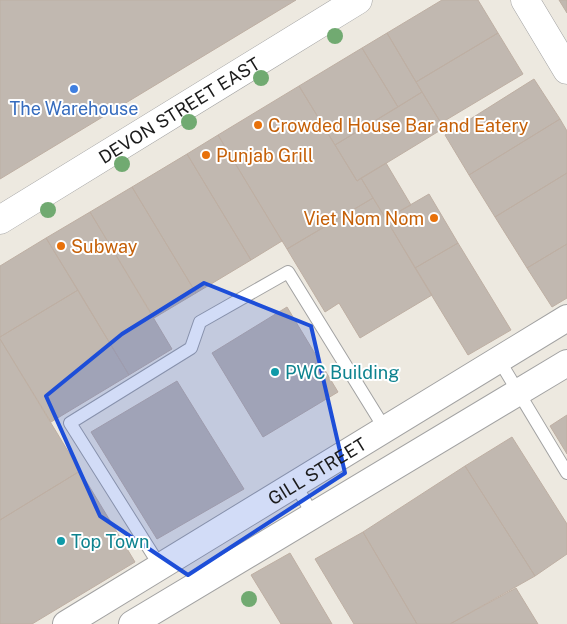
<svg xmlns="http://www.w3.org/2000/svg" width="567" height="624" viewBox="0 0 567 624" font-family="'Public Sans',sans-serif">
	<style>
		.building { fill: #c1b8b0; stroke: #beafa3 }
		.lines { fill: none; stroke-linecap: round; stroke-linejoin: round }
		.service-casing { stroke: #a2a2a2; stroke-width: 14 }
		.minor-casing { stroke: #a2a2a2; stroke-width: 28 }
		.tertiary-casing { stroke: #a2a2a2; stroke-width: 29 }
		.service { stroke: #fff; stroke-width: 12 }
		.minor { stroke: #fff; stroke-width: 26 }
		.tertiary { stroke: #fff; stroke-width: 28 }
		.tree { fill: #71aa71 }
		.marked { fill: #1d4ed8; fill-opacity: 0.2; stroke: #1d4ed8; stroke-width: 4; stroke-linejoin: round }
		.shop-dot { fill: #3f7fe0; stroke: #fff; stroke-width: 2 }
		.food-dot { fill: #e8710a; stroke: #fff; stroke-width: 2 }
		.culture-dot { fill: #0f9aa8; stroke: #fff; stroke-width: 2 }
		.labels { text-anchor: middle; dominant-baseline: central; stroke-width: 4; stroke-linejoin: round; paint-order: stroke }
		.shop-label { font-size: 18px; fill: #366cbe; stroke: #fff }
		.street-label { font-size: 18px; fill: #1b1b1b; stroke: #fff }
		.food-label { font-size: 18px; fill: #c56008; stroke: #fff; text-anchor: start }
		.culture-label { font-size: 18px; fill: #0d838f; stroke: #fff; text-anchor: start }
	</style>
	<rect width="100%" height="100%" fill="#ede9e0"/>
	<!-- building -->
	<path class="building" d="M0,0h296l-296,179z
		M442,0h36l20,33 -82,49 -29,-49z
		M559,0h8v13z
		M387,33l35,59 -24,15 -36,-59z
		M498,33l25,41 -82,49 -25,-41z
		M362,48l36,59 -63,38 -36,-59z
		M534,79l26,40 -91,56 -24,-40z
		M299,86l58,95 4,-3 12,20 -86,51 -69,-114z
		M422,92l22,36 -87,53 -22,-36z
		M560,119l7,12v42l-72,44 -26,-42z
		M218,135l64,106 -31,19 -64,-106z
		M187,154l64,106 -55,33 -64,-106z
		M386,163l25,42 -25,14 -25,-41z
		M567,173v71l-40,24 -32,-51z
		M132,187l64,106 -42,25 -64,-106z
		M429,194l29,49 -43,25 -29,-49z
		M373,198l59,97 -72,43 -21,-35 -14,9 -38,-63z
		M90,212l82,137 -43,26 -83,-137z
		M46,238l32,52 -78,47v-71z
		M458,243l53,87 -43,25 -53,-87z
		M567,244v54l-15,9 -25,-39z
		M78,290l51,85 -78,47 -51,-83v-2z
		M287,307l51,85 -75,45 -51,-84z
		M0,339l80,132 -80,49z
		M177,381l67,108 -87,50 -66,-107z
		M567,415v39l-17,-28z
		M512,437l55,87v30l-32,22 -70,-110z
		M465,466l70,110 -85,48h-33l-54,-92z
		M80,471l55,91 -103,62h-32v-104z
		M363,532l54,92h-63l-39,-65z
		M290,553l42,71h-51l-30,-49z
		M516,588l22,36h-88z"/>
	<g class="lines">
		<defs>
			<path id="service" d="M499,360l68,113
				M295,484l18,31
				M160,566l-90,-143 121,-75 9,-26 88,-50 97,157"/>
			<g id="minor">
				<path id="s1" d="M66,624l501,-306"/>
				<path d="M132,624l435,-261"/>
			</g>
			<g id="tertiary">
				<path d="M525,0l42,70"/>
				<path id="s2" d="M0,220l358,-220"/>
			</g>
		</defs>
		<!-- service casing -->
		<use href="#service" class="service-casing"/>
		<!-- minor casing -->
		<use href="#minor" class="minor-casing"/>
		<!-- tertiary casing -->
		<use href="#tertiary" class="tertiary-casing"/>
		<!-- service -->
		<use href="#service" class="service"/>
		<!-- minor -->
		<use href="#minor" class="minor"/>
		<!-- tertiary -->
		<use href="#tertiary" class="tertiary"/>
	</g>
	<!-- trees -->
	<g class="tree">
		<circle cx="335" cy="36" r="8"/>
		<circle cx="261" cy="78" r="8"/>
		<circle cx="189" cy="122" r="8"/>
		<circle cx="122" cy="164" r="8"/>
		<circle cx="48" cy="210" r="8"/>
		<circle cx="249" cy="599" r="8"/>
	</g>
	<!-- marked area -->
	<path class="marked" d="M204,283l107,43 34,147 -157,102 -88,-59 -54,-120 76,-62z"/>
	<!-- markers -->
	<circle class="shop-dot" cx="74" cy="89" r="5"/>
	<g class="food-dot">
		<circle cx="258" cy="125" r="5"/>
		<circle cx="206" cy="155" r="5"/>
		<circle cx="434" cy="218" r="5"/>
		<circle cx="61" cy="246" r="5"/>
	</g>
	<g class="culture-dot">
		<circle cx="275" cy="372" r="5"/>
		<circle cx="61" cy="541" r="5"/>
	</g>
	<g class="labels">
		<!-- shop labels -->
		<g class="shop-label">
			<text x="74" y="108">The Warehouse</text>
		</g>
		<!-- street labels -->
		<g class="street-label">
			<text stroke="none"><textPath href="#s2" startOffset="210">DEVON STREET EAST</textPath></text>
			<text stroke="none"><textPath href="#s1" startOffset="294">GILL STREET</textPath></text>
		</g>
		<!-- food labels -->
		<g class="food-label">
			<text x="268" y="125">Crowded House Bar and Eatery</text>
			<text x="216" y="155">Punjab Grill</text>
			<text x="424" y="218" text-anchor="end">Viet Nom Nom</text>
			<text x="71" y="246">Subway</text>
		</g>
		<!-- culture labels -->
		<g class="culture-label">
			<text x="285" y="372">PWC Building</text>
			<text x="71" y="541">Top Town</text>
		</g>
	</g>
</svg>
